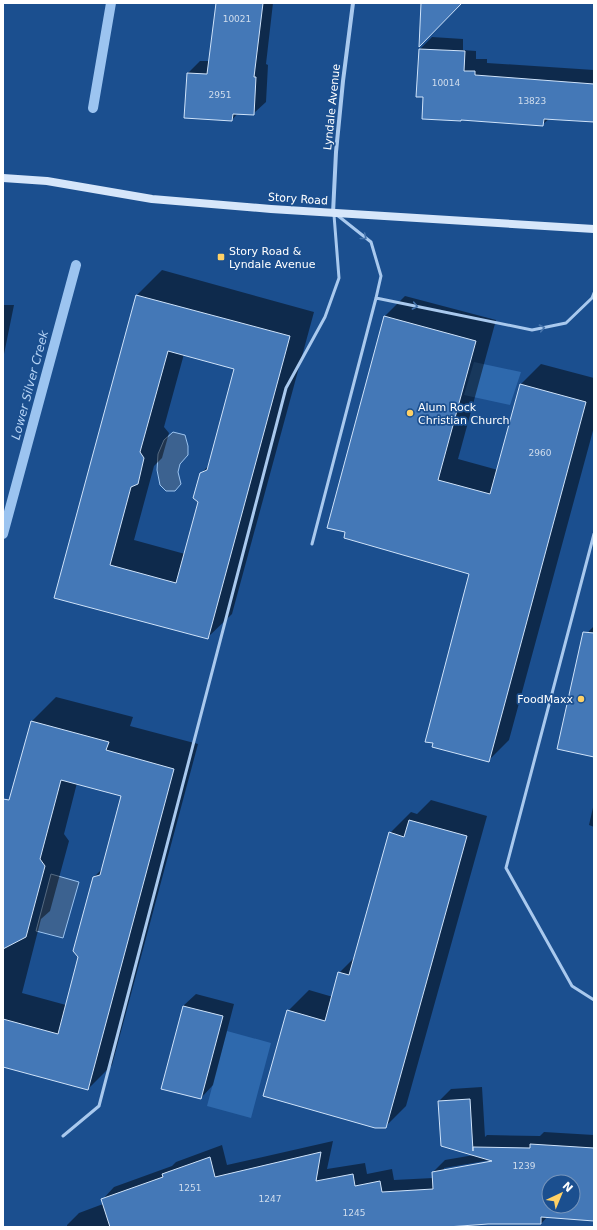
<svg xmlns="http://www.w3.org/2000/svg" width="597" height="1230" viewBox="0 0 597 1230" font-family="'DejaVu Sans',sans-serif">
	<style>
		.green { fill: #2e69ad }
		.water { fill: #3c6290; stroke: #9cc4f0 }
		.shadow { fill: #0007; fill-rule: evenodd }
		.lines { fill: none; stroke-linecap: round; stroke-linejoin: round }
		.stream { stroke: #9cc4f0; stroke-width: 10 }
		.building { fill: #4478b7; stroke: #cfe3fa; fill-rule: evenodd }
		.lane { stroke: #a9c9ee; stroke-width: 3 }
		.street { stroke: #a9c9ee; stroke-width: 4 }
		.secondary { stroke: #d6e6fa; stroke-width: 8 }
		.oneway { stroke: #4674ac }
		.poi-dot { fill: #ffd166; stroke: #1b4f8f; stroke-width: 1.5 }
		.labels { text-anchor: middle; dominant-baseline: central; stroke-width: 3.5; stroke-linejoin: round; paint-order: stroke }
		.number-label { font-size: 9px; fill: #d0dded }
		.street-label { font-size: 11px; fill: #fff; stroke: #1b4f8f }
		.poi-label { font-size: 11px; fill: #fff; stroke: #1b4f8f; text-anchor: start }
		.water-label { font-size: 12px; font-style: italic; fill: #b5d3f5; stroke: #1b4f8f }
	</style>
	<rect width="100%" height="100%" fill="#1b4f8f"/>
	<!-- green -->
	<path class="green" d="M474,362l47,10 -11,33 -46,-10z
		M227,1031l44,12 -20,75 -44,-12z"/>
	<!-- water -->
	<path class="water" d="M173,432l12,3 3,11v9l-8,9 -2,8 3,12 -6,7h-9l-6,-6 -3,-15 1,-16 6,-14z
		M51,874l28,8 -16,56 -27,-7z"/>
	<!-- shadow -->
	<path class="shadow" d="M217,3h56l-7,61 2,1 -2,37 -13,12 -15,-1 -6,7 -44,-47 12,-12h9z
		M432,37l31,2v11l13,1v8h11v4l107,7v52l-45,-3 -6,5 -119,-28 -4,-47z
		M162,270l152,42 -82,302 -25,24 -152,-41 82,-302zM184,354l52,14 -27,97 -8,9 -2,28 -14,52 -51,-14 20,-74 8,-8 7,-25 -5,-6z
		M405,296l91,24 -38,139 40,11 22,-85 21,-21 53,14v49l-85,313 -21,21 -17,-187 -64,-18 -22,-240z
		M3,305h11l-11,54z
		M594,626v130l-7,-115 2,-10z
		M56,697l77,20 -3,9 68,18 -86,321 -24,24 -85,-23v-238l29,-107zM77,783l46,12 -20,73 -9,9 -14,79 -14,49 -44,-12 19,-74 9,-8 19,-70 -5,-7z
		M431,800l56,16 -81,290 -21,21 -97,-116 21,-21 24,7 6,-24 17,-17 34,-123 21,-21 6,2z
		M594,803v24l-5,-2z
		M196,994l38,10 -21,81 -12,13 -18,-92z
		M482,1087l3,50 2,-2 53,1 4,-4 50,3v85l-47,-3 -6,7 -95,-1 -4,4h-375v-2l12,-12 24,-9 -1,-4 12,-13 58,-21 4,-4 46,-17 5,20 106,-24 -6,28 38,-6 2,11 25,-5 2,11 39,-2v-6l12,-12 29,-5 -35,-54 12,-12zM497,1159v2l-53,9v-2zM549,1182h24v24h-24z"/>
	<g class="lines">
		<!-- stream -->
		<path class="stream" d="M93,108l18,-105
			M3,534l73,-269"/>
	</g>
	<!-- building -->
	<path class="building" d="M216,3h47l-9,74h2l-2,38 -21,-1 -1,7 -48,-3 3,-45 20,1z
		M421,3h41l-43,44z
		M419,49l46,2 -1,20h11v4l119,9v38l-50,-3 -1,7 -82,-6v1l-39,-2 1,-22h-7z
		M136,295l154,41 -82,303 -154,-41zM168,351l66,18 -27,101 -7,3 -7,25 5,4 -22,81 -66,-18 21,-78 7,-3 6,-26 -4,-6z
		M384,316l92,25 -38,139 52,14 30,-110 66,18 -97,360 -57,-15 1,-4 -8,-1 44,-168 -125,-36 1,-6 -18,-4z
		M583,632l11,1v124l-37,-8z
		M31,721l78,21 -3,8 68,19 -86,321 -85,-23v-48l55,15 20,-77 -5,-6 20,-74 7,-2 21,-79 -60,-16 -21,79 5,7 -19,71 -23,12v-150l6,1z
		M409,820l58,16 -81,292h-11l-112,-32 24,-86 38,11 13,-49 11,3 40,-143 15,5z
		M183,1006l40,10 -22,83 -40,-10z
		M470,1099l3,52v-4l57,1v-4l64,4v73l-53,-4v7h-53l-41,3h-337l-9,-28 62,-22 -1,-3 48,-17 5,20 106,-25 -5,29 37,-7 2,12 25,-5 2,11 51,-3 -1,-17 60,-11 -51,-15 -3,-45zM549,1182h24v24h-24z"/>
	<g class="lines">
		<!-- lane -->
		<path class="lane" d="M376,298l156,32 34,-7 26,-25 2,-5
			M594,534l-88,334 66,118 22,14
			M312,544l64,-246 5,-22 -10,-34 -34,-27
			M63,1136l36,-30 187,-718 39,-71 14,-39 -5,-63"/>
		<!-- street -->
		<path class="street" d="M333,213l3,-61 7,-71 10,-78"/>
		<!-- secondary -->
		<path class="secondary" d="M3,178l44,3 105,18 119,10 323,20"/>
	</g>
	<!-- one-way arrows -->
	<defs><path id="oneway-chevron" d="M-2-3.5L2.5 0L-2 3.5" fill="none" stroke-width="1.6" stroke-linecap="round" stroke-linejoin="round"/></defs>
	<g class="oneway">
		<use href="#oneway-chevron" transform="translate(364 237) rotate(38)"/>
		<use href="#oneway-chevron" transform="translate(415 306) rotate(12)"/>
		<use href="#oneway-chevron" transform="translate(542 328) rotate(-12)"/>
	</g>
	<!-- markers -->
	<g class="poi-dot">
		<rect x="217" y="253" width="8" height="8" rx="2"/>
		<circle cx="410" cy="413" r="4"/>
		<circle cx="581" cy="699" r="4"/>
	</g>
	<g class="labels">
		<!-- number labels -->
		<g class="number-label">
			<text x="237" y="19">10021</text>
			<text x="446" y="83">10014</text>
			<text x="220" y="95">2951</text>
			<text x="532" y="101">13823</text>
			<text x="540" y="453">2960</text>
			<text x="524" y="1166">1239</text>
			<text x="190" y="1188">1251</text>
			<text x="270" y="1199">1247</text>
			<text x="354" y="1213">1245</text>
		</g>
		<!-- street labels -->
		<g class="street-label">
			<text transform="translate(332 107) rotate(-84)">Lyndale Avenue</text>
			<text transform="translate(298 199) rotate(4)">Story Road</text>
		</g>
		<!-- poi labels -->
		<g class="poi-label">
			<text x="229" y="251">Story Road &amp;<tspan x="229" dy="13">Lyndale Avenue</tspan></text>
			<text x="418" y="407">Alum Rock<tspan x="418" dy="13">Christian Church</tspan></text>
			<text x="573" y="699" text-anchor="end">FoodMaxx</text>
		</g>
		<!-- water labels -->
		<g class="water-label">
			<text transform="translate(30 385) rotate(-75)">Lower Silver Creek</text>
		</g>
	</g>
	<!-- border -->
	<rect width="597" height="1230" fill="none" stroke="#ffffff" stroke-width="8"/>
	<!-- north arrow -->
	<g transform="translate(561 1194) rotate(44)"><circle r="19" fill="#1b4f8f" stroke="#7695bc"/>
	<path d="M0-3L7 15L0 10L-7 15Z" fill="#ffd166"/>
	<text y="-6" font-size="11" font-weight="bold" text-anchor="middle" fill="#ffffff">N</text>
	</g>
</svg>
